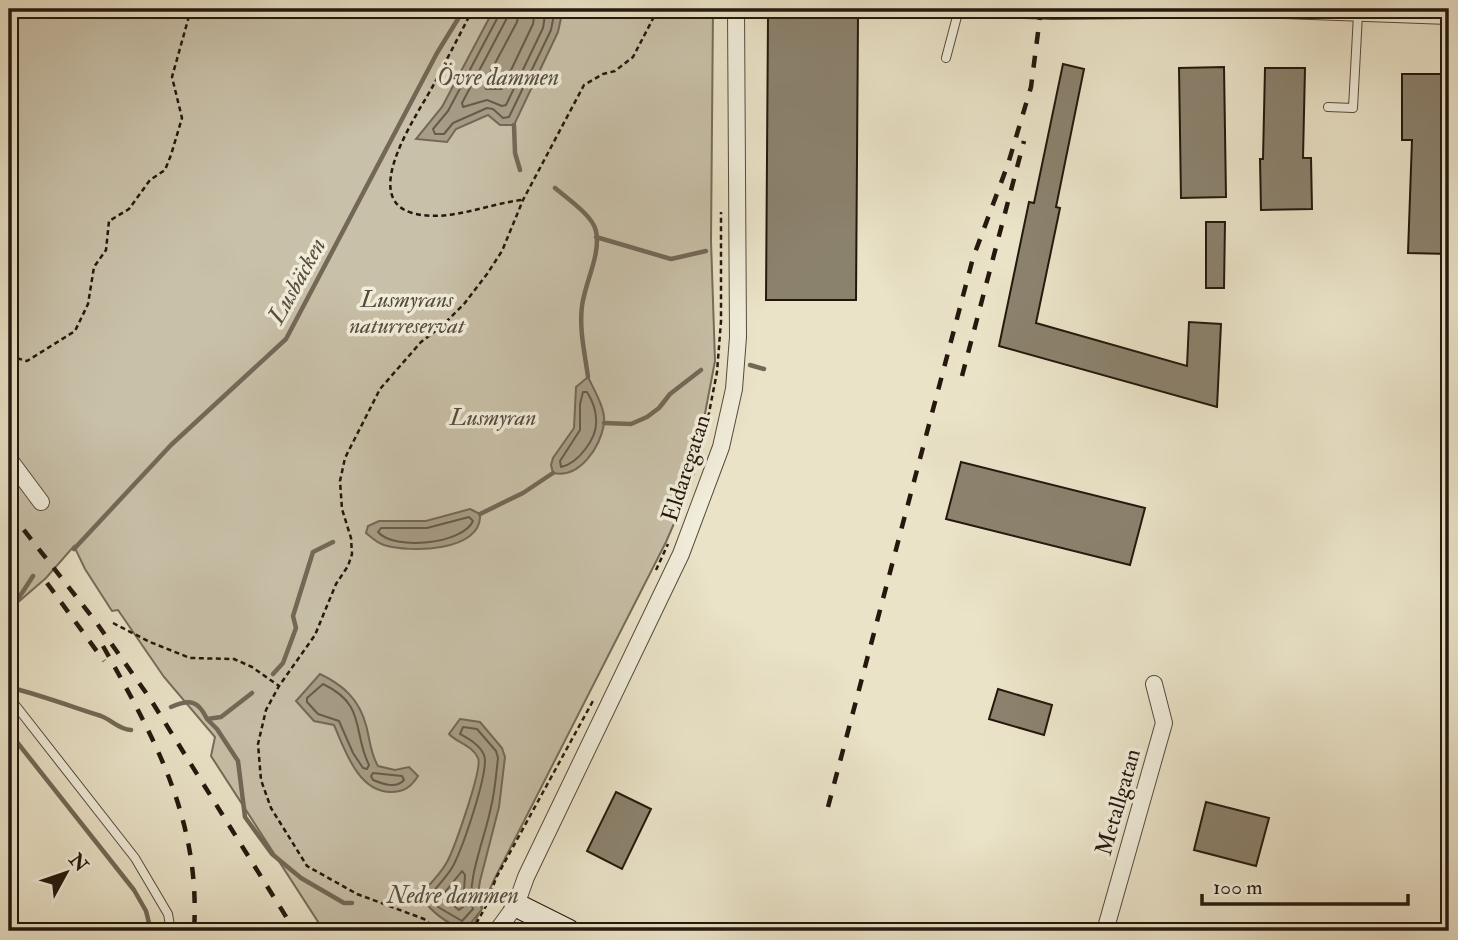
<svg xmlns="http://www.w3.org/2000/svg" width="1458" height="940" viewBox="0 0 1458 940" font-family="'IM FELL Double Pica',serif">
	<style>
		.green { fill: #c8c0a8; stroke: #766c5a; stroke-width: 2 }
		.water { fill: #a79e88; stroke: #736857; stroke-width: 2 }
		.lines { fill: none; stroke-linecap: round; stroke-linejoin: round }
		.shore { stroke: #665b4a; stroke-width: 2 }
		.stream { stroke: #736857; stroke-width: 4.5 }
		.building { fill: #8b826e; stroke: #24180d; stroke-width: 2 }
		.lane-casing { stroke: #564b3c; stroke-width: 10 }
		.street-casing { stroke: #564b3c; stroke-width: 18 }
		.secondary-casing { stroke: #24180d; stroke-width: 25 }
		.path { stroke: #24180d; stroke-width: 2.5; stroke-dasharray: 5 3.5; stroke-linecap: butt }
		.lane { stroke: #f1eddb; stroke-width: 8 }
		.street { stroke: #f1eddb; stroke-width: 16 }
		.secondary { stroke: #f1eddb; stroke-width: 23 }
		.rail { stroke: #24180d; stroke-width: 4.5; stroke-dasharray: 12 12; stroke-linecap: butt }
		.labels { text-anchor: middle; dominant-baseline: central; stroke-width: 7; stroke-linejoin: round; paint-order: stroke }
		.park-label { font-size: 23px; font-style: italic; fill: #554a3c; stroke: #f1eddb }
		.street-label { font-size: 23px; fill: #24180d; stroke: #f1eddb }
		.water-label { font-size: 24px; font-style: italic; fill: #584e3e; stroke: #f1eddb }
	</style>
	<rect width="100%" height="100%" fill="#eae3c8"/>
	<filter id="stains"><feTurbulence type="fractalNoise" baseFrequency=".00286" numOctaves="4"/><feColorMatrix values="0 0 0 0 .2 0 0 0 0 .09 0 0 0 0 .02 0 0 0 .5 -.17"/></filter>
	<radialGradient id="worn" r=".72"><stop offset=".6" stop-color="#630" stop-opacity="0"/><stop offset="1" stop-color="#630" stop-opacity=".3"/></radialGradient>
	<!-- green -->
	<path class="green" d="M9,9h704l-2,232 4,120 -23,121 -26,60 -172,338 -23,51h-147l-113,-175 4,-19 -51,-60 -46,-67 -6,1 -27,-42 -11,-23 -28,32 -37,32z"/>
	<!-- water -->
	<path class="water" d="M494,9h69l-5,23 -44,93h-14l-12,-10 -32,14 -9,13 -31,-3 26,-32z
		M588,377c6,13 18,32 16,47 -4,23 -24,55 -51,49l-2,-8 2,-7 21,-30 2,-41z
		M470,509l10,5c3,38 -71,39 -96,31 -7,-2 -12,-7 -18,-12l2,-7 11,-5h47z
		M320,674c23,11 39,25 46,51 4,14 4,28 12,41l17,4 14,-3 9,9c-7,11 -14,16 -27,16 -33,0 -46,-42 -57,-67l-20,-4 -18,-20z
		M460,719l20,3 22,26 3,9 -6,50 -19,74 -3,19 5,9 -16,20c-20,-4 -34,-18 -47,-33 9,-10 21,-21 28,-34 7,-13 36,-94 31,-104 -6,-13 -21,-15 -29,-24z"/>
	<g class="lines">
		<!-- shore -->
		<path class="shore" d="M500,9l-1,6 -51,96 -15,18 2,5h9l9,-11 34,-15 6,1 10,9 6,-1 42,-87 4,-21
			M509,9l-2,9 -45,85 1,4 24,-7 15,6 4,-1 37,-77 3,-19
			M519,9l-2,13 -33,62 2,5h16l31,-65 2,-15
			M583,392h4c5,8 9,18 9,27 2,18 -17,44 -35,48l-1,-6 20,-31v-26z
			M469,517l4,4c-10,23 -79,30 -95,11l3,-4h46z
			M323,684c44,21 29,47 46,81l-2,4 -4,-1 -10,-15 -14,-32 -21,-7 -11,-12v-4z
			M463,727l14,2 19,22 2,7c-2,17 -3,33 -7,49 -5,28 -26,76 -18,102l-11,12 -24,-14 -8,-11c7,-10 17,-19 23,-30 9,-17 37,-96 31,-111 -4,-10 -15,-16 -24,-21z
			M373,773l29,3 2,4c-8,9 -21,4 -31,0l-2,-4z
			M462,871l3,4 -2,32 -4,3 -17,-14z"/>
		<!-- stream -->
		<path class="stream" d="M514,125l1,28 5,17
			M555,188c12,10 38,28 41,43 5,24 -11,51 -14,75 -3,24 3,48 6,71
			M596,237l75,22 35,-8
			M750,365l14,4
			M604,423l27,1 16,-7 12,-9 11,-14 31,-24
			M480,514l43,-21 30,-20
			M74,549l97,-104 115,-106 151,-286 24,-39 -4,-5
			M9,613l24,-37
			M273,674l10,-11 13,-35 -3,-12 20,-64 20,-10
			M9,687c31,8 61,19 92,29 11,4 17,13 30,14
			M171,707c19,-8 27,-7 36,12l14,-2 31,-24
			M207,719l10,10 21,32 7,56 27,37 29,24 43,25h8
			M9,732l125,158 12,21 5,20"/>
	</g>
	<!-- building -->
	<path class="building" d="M768,16l90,1 -2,283h-90z
		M1063,64l21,5 -28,138 4,1 -24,115 151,43 2,-44 32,2 -4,83 -218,-61 30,-144 5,1z
		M1224,67l2,130 -45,1 -2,-130z
		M1265,68h40l-2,90h8l1,51 -51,1 -1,-51h3z
		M1402,74h42v82h5v98l-41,-1 4,-113h-10z
		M1206,222h19l-1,66h-18z
		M961,462l184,46 -15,57 -184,-46z
		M998,689l54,16 -8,30 -55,-16z
		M616,792l35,17 -29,60 -35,-18z
		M1206,802l63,16 -13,48 -62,-16z"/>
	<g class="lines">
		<defs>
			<path id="lane" d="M946,58l13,-49
				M1328,107l25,1 5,-94
				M9,697l126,161 33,56 3,17"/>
			<path id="street" d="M998,9l55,2 201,-2
				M1260,9l189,7
				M9,459l32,43
				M497,931l19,-26 10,-28 155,-323 40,-107 13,-58 4,-52 -2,-328
				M1105,931l59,-208 -10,-39"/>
			<path id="secondary" d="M516,905l52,26"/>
		</defs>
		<!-- lane casing -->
		<use href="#lane" class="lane-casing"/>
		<!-- street casing -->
		<use href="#street" class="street-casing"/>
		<!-- secondary casing -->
		<use href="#secondary" class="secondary-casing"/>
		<!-- path -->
		<path class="path" d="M473,9c-13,25 -26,50 -39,75 -14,27 -76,113 -22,129 36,10 74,-9 110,-13
			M9,356l18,5 48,-30 13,-27 6,-37 12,-17 3,-29 20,-12 21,-29 15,-10 6,-15 11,-37 -10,-41 19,-68
			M700,459l17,-87 4,-51v-109
			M656,570l12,-26
			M113,623l37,19 40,16 44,1 18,8 27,19
			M438,931l-14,-12 -67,-25 -50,-28 -36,-58 -10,-28 -3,-36 8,-34 13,-24 36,-51 21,-51 12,-18 4,-12 -1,-16 -9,-29 -2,-28 5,-23 35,-69 41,-47 21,-16 22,-22 23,-30 15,-23 21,-51 61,-115 19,-11 12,-3 18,-14 25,-48
			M472,931l14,-25 10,-28 98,-179"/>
		<!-- lane -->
		<use href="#lane" class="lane"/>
		<!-- street -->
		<use href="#street" class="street"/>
		<!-- secondary -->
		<use href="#secondary" class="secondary"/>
		<!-- rail -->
		<path class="rail" d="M962,376l62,-235
			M9,511l87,111 53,75 146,234
			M47,583l57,78
			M103,646c52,93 98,175 91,285
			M828,807l145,-549 35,-94 23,-77 10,-78"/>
	</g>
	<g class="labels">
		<!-- park labels -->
		<g class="park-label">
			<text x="407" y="299">Lusmyrans<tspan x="407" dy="26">naturreservat</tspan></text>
			<text x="493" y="417">Lusmyran</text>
		</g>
		<!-- street labels -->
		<g class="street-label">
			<text transform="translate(686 468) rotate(-72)">Eldaregatan</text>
			<text transform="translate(1118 802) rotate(-74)">Metallgatan</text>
		</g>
		<!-- water labels -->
		<g class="water-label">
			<text x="498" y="77">Övre dammen</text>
			<text transform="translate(297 281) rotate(-61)">Lusbäcken</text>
			<text x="453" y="895">Nedre dammen</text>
		</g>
	</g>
	<!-- margin -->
	<rect width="1458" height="940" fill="none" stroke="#eae3c8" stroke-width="35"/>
	<rect x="10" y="10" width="1437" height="919" fill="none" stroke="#24180d" stroke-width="3.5"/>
	<rect x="18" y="18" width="1423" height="905" fill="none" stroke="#24180d" stroke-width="2"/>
	<!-- north arrow -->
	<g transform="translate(66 873) rotate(50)" stroke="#f1eddb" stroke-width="5" paint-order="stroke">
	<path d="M0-5L12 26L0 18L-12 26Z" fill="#24180d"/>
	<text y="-10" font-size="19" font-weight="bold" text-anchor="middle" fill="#24180d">N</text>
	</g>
	<!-- scale -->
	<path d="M1202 894v10h206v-10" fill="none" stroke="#24180d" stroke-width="3.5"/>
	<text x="1213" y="894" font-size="21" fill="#24180d" stroke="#f1eddb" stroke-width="5" paint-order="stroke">100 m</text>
	<rect width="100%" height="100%" filter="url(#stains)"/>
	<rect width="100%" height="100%" fill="url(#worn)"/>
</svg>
